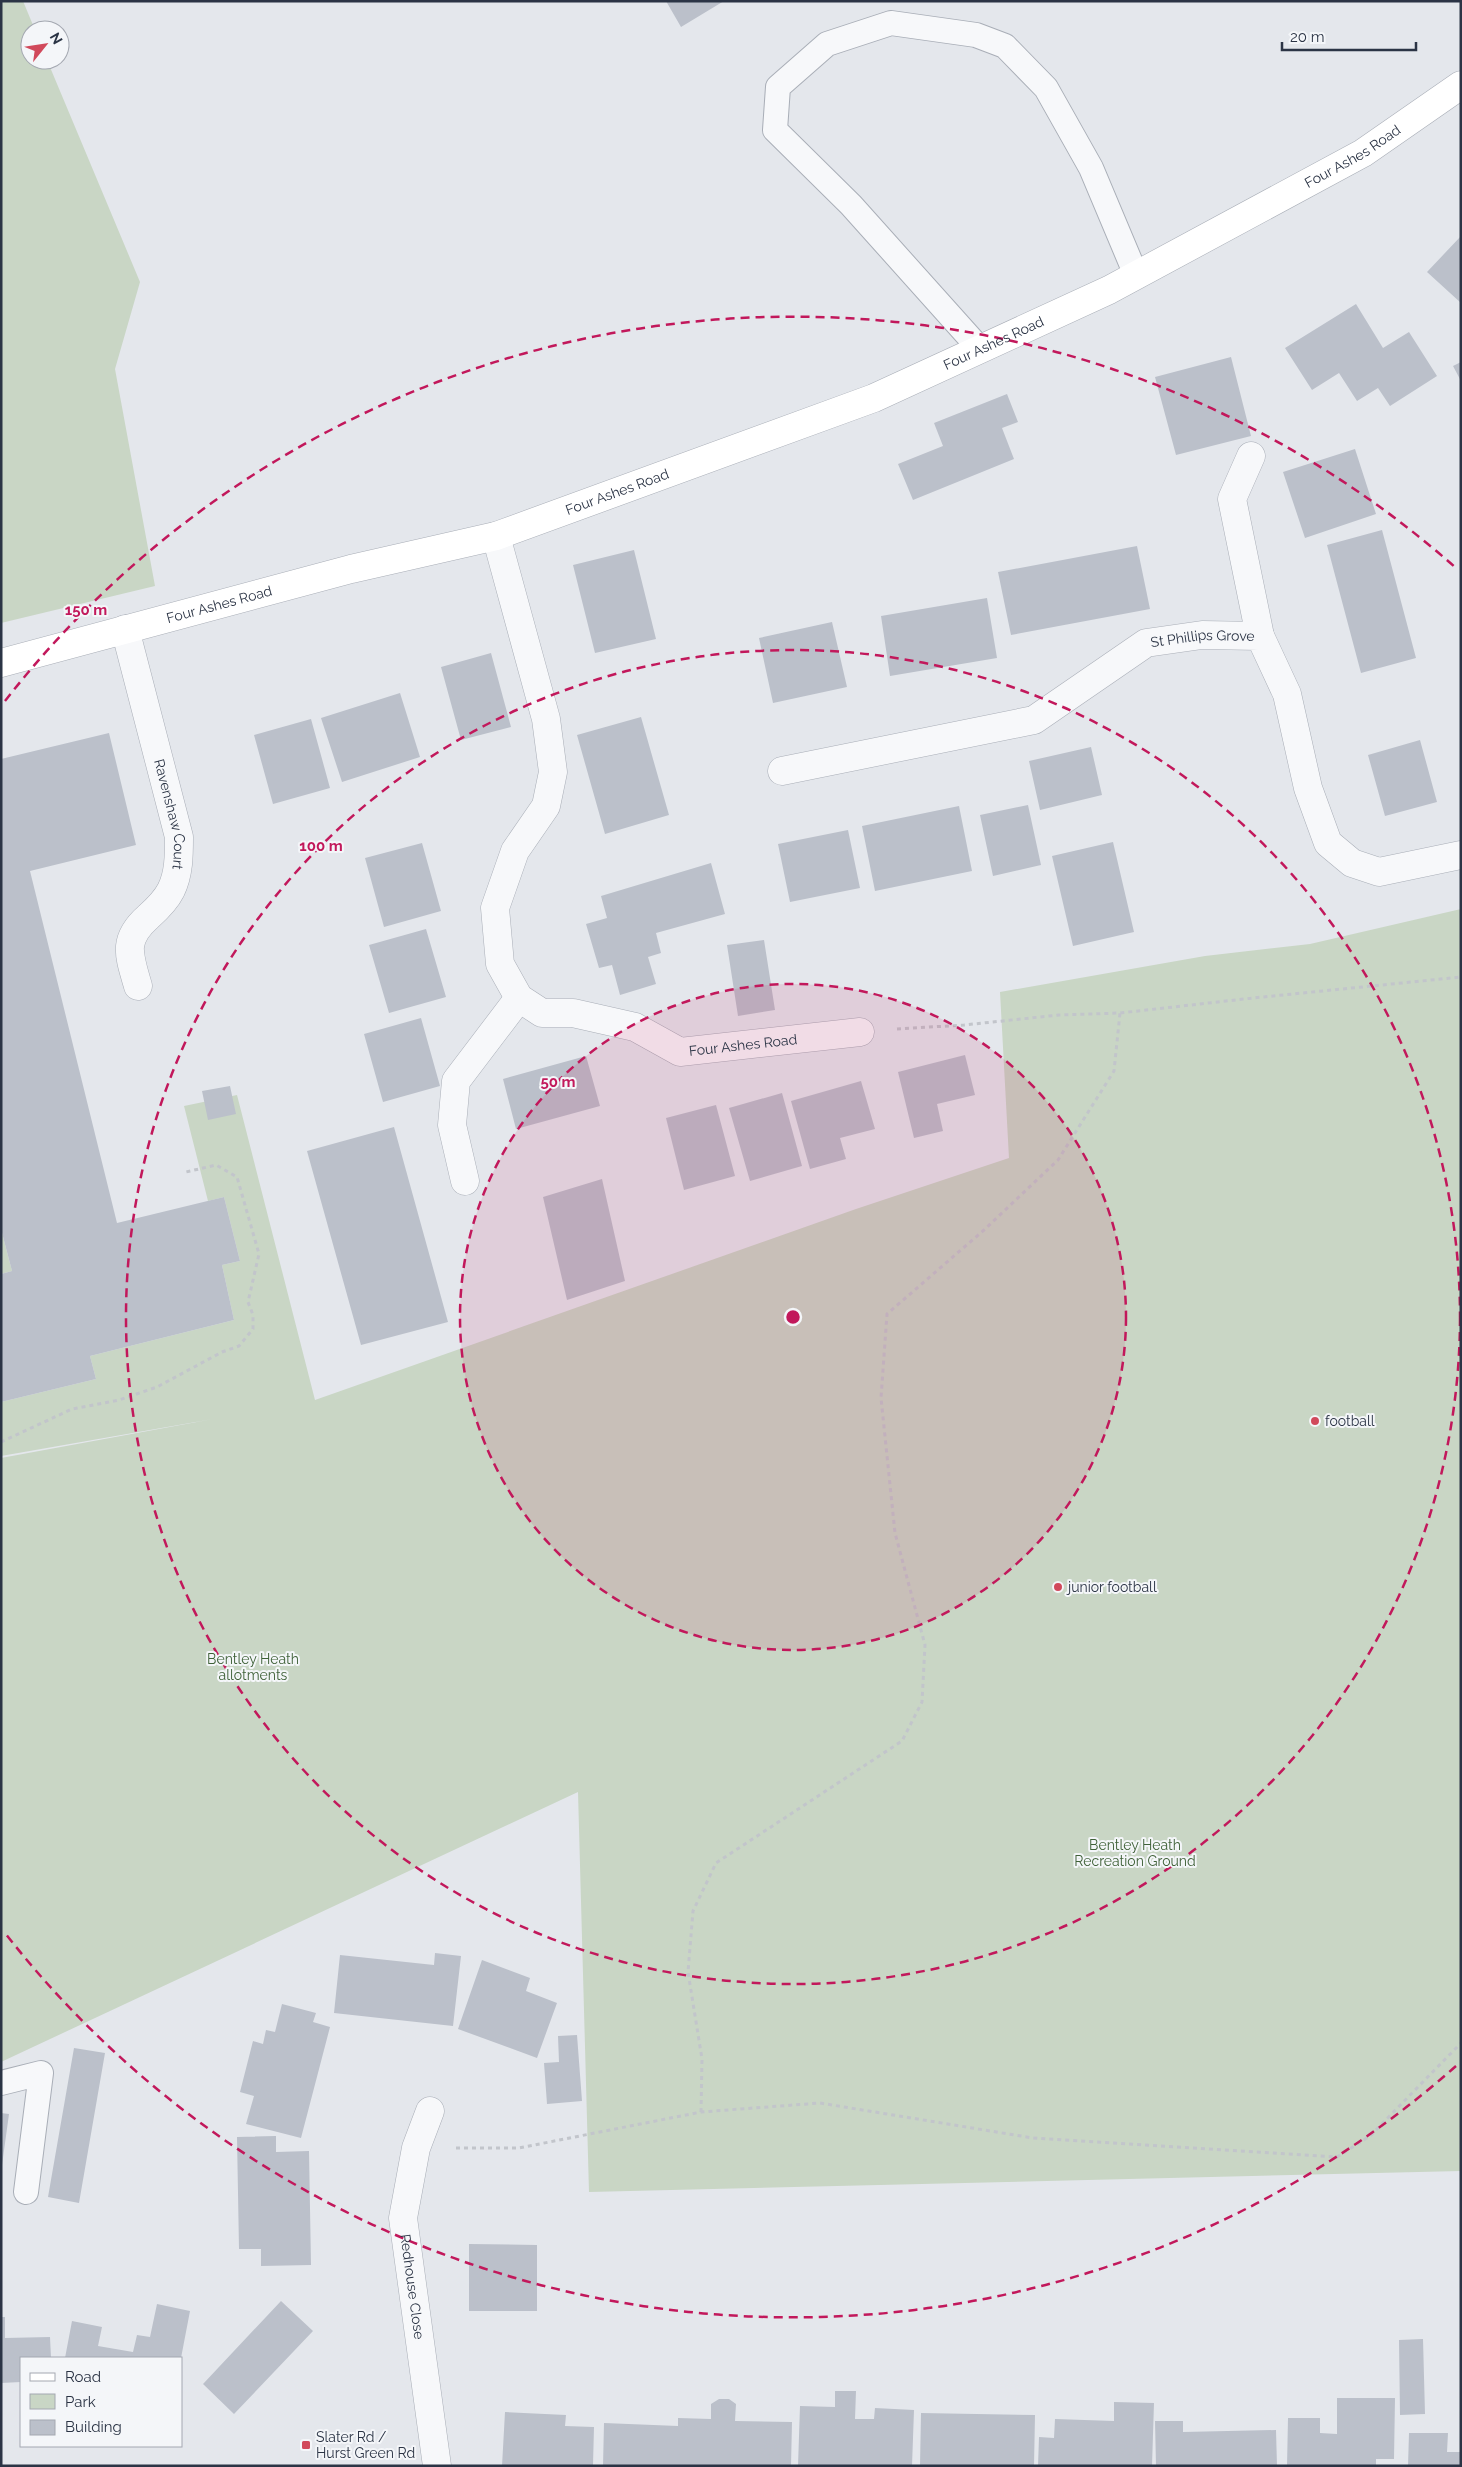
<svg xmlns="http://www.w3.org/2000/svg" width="1462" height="2467" viewBox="0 0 1462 2467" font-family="Raleway,sans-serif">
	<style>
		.green { fill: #c9d6c5 }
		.building { fill: #bbc0ca }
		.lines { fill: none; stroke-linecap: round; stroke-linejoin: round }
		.lane-casing { stroke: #a9aeb7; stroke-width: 26 }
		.street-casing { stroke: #a9aeb7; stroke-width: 29 }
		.secondary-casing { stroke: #a9aeb7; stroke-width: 29 }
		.path { stroke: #c2c5cb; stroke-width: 3; stroke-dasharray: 4 4; stroke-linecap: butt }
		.lane { stroke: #f7f8fa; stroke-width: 24 }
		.street { stroke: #f7f8fa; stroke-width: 28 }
		.secondary { stroke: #fff; stroke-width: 28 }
		.ring { fill: none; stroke: #c2185b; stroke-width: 2.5; stroke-dasharray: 9 6 }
		.poi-dot { fill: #d1495b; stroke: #f4f6f9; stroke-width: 2 }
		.labels { text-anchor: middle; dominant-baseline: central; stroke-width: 4; stroke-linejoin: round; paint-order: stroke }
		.street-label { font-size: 14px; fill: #2b3445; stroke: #f4f6f9 }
		.poi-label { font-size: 14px; fill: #2b3445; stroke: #f4f6f9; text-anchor: start }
		.park-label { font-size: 14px; fill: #3f6138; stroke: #f4f6f9 }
		.centre { fill: #c2185b; stroke: #f4f6f9; stroke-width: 2.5 }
		.ring-label { font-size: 15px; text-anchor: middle; font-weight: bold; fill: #c2185b; stroke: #f4f6f9; stroke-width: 4; stroke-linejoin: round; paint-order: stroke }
	</style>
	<rect width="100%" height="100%" fill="#e4e7ec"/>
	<!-- green -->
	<path class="green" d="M1,1h22l12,29h-5v30h17l93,222 -25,87 40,217 -154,37z
		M1461,909v1262l-872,21 -11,-400 -577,270v-604l212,-39 -212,37v-54l95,-23 -6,-23 144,-36 -12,-55 18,-4 -16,-64 -16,4 -24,-95 53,-11 78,305 541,-191 153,-51 -9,-166 205,-36 105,-12z
		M1,1229l11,42 -11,3z"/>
	<!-- building -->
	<path class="building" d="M666,1h58l-43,26z
		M1461,236v67l-34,-31z
		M1356,304l27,44 26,-16 28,44 -47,30 -12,-18 -21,13 -18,-28 -27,17 -27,-42z
		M1231,357l20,79 -75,19 -21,-78z
		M1461,362v19l-8,-15z
		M1007,394l11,28 -16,6 12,31 -101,41 -15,-36 45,-18 -9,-23z
		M1355,449l21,65 -71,24 -22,-66z
		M1382,530l34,128 -55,15 -34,-128z
		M1137,546l13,63 -139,26 -13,-63z
		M634,550l22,89 -61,14 -22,-88z
		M987,598l10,60 -107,18 -9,-60z
		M832,622l15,65 -74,16 -14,-65z
		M491,653l20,74 -50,13 -20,-73z
		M400,693l20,64 -78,25 -21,-64z
		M641,717l28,98 -64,19 -28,-99z
		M311,719l19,69 -57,16 -19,-69z
		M109,733l27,112 -106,26 87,352 107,-26 16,64 -18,4 12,55 -144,36 6,23 -95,23v-128l11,-3 -11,-42v-470z
		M1420,740l17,62 -52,14 -17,-61z
		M1091,747l11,48 -62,15 -11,-49z
		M1028,805l13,60 -48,11 -13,-61z
		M959,806l13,65 -97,20 -13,-65z
		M848,830l12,58 -70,14 -12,-58z
		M1113,842l21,90 -61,14 -21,-90z
		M422,843l19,68 -57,16 -19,-69z
		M711,863l14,51 -69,19 5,20 -13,4 8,27 -36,11 -8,-30 -13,3 -13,-44 21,-6 -6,-22z
		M426,929l20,68 -57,16 -20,-68z
		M764,940l11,70 -37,6 -11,-71z
		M421,1018l19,68 -57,16 -19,-68z
		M965,1055l10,40 -38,9 6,27 -29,7 -16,-66z
		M586,1056l14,50 -84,23 -13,-50z
		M861,1081l14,48 -35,9 6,21 -36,10 -19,-68z
		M230,1086l6,28 -28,6 -6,-29z
		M782,1093l20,73 -52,15 -21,-73z
		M716,1105l19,71 -51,14 -18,-72z
		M394,1127l54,195 -87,23 -54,-194z
		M602,1179l23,102 -58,19 -24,-103z
		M435,1953l26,3 -8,70 -119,-13 6,-58 94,10z
		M482,1960l48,18 -4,13 31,12 -20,55 -79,-29z
		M282,2004l34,9 -3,9 17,5 -29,111 -55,-14 8,-28 -14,-4 13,-51 10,3 3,-14 9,2z
		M577,2035l5,66 -35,3 -3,-41 15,-1 -1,-26z
		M74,2048l31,5 -26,150 -31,-6z
		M1,2113l8,1 -7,51h-1z
		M276,2136v16l33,-1 2,114 -50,1v-17h-22l-2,-112z
		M469,2244l68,1v66h-68z
		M281,2301l32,30 -79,83 -31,-30z
		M157,2304l33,7 -9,47h-116l7,-37 30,6 -4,19 35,6 4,-17 13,2z
		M1,2317h4v21l45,-1 1,21h-30v24l-20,1z
		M1423,2339l2,75 -25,1 -1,-75z
		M835,2391h21l-1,28h19l1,-11 39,2 -2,56h-114l2,-60 35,1z
		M1337,2398h58l-1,61h-18v7h-89l1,-48h32v15l17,1z
		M719,2399h10l7,5 -1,17 57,1 -1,44h-188l1,-43 74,3v-8l33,1v-15z
		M1114,2402l40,1 -2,63h-114l1,-29 15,1 1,-19 59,2z
		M505,2412l61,3 -1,11 29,1 -1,38 -91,1z
		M921,2413l114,2 -1,51h-114z
		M1155,2421h28v11l93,-2 1,36h-121z
		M1409,2433h39l-1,19h14v14h-53z"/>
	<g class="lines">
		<defs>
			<path id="lane" d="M980,349l-129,-144 -76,-75 3,-43 49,-43 64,-21 85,12 29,11 41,42 45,80 45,107
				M1,2083l40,-10 -15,119"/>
			<g id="street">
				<path d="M1251,456l-19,43 28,137"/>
				<path id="s1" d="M496,536l50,183 7,53 -7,34 -31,45 -20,57 5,56 19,34 23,15h31l62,14 45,25 180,-20"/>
				<path id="s2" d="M125,629l54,208c0,18 0,37 -8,53 -5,10 -14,19 -23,27 -26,23 -19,38 -10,69"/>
				<path id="s3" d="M782,771l252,-51 112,-77 56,-8 58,1 27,58 21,94 20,55 24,20 27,9 82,-17"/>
				<path d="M465,1181l-13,-56 4,-44 63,-83"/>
				<path id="s4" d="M430,2111l-14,37 -13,70 34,248"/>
			</g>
			<g id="secondary">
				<path id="s5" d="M1,663l350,-94 145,-33 378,-138 235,-108 254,-137 98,-68"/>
			</g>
		</defs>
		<!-- lane casing -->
		<use href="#lane" class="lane-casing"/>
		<!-- street casing -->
		<use href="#street" class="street-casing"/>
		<!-- secondary casing -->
		<use href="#secondary" class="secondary-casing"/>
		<!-- path -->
		<path class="path" d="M897,1029l67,-4 95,-10 61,-2 133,-15 208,-21
			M1,1442l71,-33 47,-9 38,-13 65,-35 17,-6 14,-17v-14l-5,-13 11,-48 -22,-77 -21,-12 -30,7
			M701,2112l1,-53 -14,-87 5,-61 23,-48 186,-122 20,-39 3,-57 -30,-112 -14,-135 6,-84 97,-84 74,-70 56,-89 6,-58
			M456,2148h63l182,-36 119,-9 213,35 304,19 33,-21 91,-93"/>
		<!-- lane -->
		<use href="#lane" class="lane"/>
		<!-- street -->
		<use href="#street" class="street"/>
		<!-- secondary -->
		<use href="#secondary" class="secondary"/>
	</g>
	<!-- distance rings -->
	<circle cx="793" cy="1317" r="333" fill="#c2185b" fill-opacity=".12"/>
	<g class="ring">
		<circle cx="793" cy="1317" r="333"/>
		<circle cx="793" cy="1317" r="667"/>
		<path d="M1456 2066A1000 1000 0 0 1 5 1933M5 701A1000 1000 0 0 1 1456 568"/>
	</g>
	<!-- markers -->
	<g class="poi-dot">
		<circle cx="1315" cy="1421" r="5"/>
		<circle cx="1058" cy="1587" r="5"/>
		<rect x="301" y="2440" width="10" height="10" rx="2.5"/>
	</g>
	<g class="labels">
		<!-- street labels -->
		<g class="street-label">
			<text stroke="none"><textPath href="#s5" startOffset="1450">Four Ashes Road</textPath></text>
			<text stroke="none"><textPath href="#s5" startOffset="1045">Four Ashes Road</textPath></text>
			<text stroke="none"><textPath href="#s5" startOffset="640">Four Ashes Road</textPath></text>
			<text stroke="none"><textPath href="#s5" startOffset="226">Four Ashes Road</textPath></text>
			<text stroke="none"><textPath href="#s3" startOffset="450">St Phillips Grove</textPath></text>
			<text stroke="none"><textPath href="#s2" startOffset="191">Ravenshaw Court</textPath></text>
			<text stroke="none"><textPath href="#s1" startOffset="725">Four Ashes Road</textPath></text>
			<text stroke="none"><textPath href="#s4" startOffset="180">Redhouse Close</textPath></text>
		</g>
		<!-- poi labels -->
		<g class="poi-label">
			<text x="1325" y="1421">football</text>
			<text x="1068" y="1587">junior football</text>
			<text x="316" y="2437">Slater Rd /<tspan x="316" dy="16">Hurst Green Rd</tspan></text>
		</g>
		<!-- park labels -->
		<g class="park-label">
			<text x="253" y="1659">Bentley Heath<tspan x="253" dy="16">allotments</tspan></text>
			<text x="1135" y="1845">Bentley Heath<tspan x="1135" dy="16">Recreation Ground</tspan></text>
		</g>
	</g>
	<circle cx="793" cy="1317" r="8" class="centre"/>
	<g class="ring-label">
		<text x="86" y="615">150 m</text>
		<text x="321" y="851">100 m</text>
		<text x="558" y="1087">50 m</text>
	</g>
	<!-- border -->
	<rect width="1462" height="2467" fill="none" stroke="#2b3445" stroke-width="5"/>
	<!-- legend -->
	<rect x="20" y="2357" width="162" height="90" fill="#f4f6f9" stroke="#a4a8b1"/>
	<rect x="30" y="2373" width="25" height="8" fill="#ffffff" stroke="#a4a8b1"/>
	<text x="65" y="2382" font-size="15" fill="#2b3445">Road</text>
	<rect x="30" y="2394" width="25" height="15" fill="#c9d6c5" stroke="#a4a8b1"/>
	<text x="65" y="2407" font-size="15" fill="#2b3445">Park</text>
	<rect x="30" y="2420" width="25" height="15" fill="#bbc0ca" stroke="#a4a8b1"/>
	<text x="65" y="2432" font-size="15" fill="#2b3445">Building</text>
	<!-- north arrow -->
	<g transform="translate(45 45) rotate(60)"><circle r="24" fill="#f4f6f9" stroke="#a4a8b1"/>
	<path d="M0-4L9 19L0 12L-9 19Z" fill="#d1495b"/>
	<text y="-8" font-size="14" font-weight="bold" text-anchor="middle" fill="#2b3445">N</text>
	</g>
	<!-- scale -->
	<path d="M1282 42v8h134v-8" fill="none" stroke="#2b3445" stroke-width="2.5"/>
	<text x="1290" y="42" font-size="15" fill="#2b3445" stroke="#f4f6f9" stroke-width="4" paint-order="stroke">20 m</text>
</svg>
